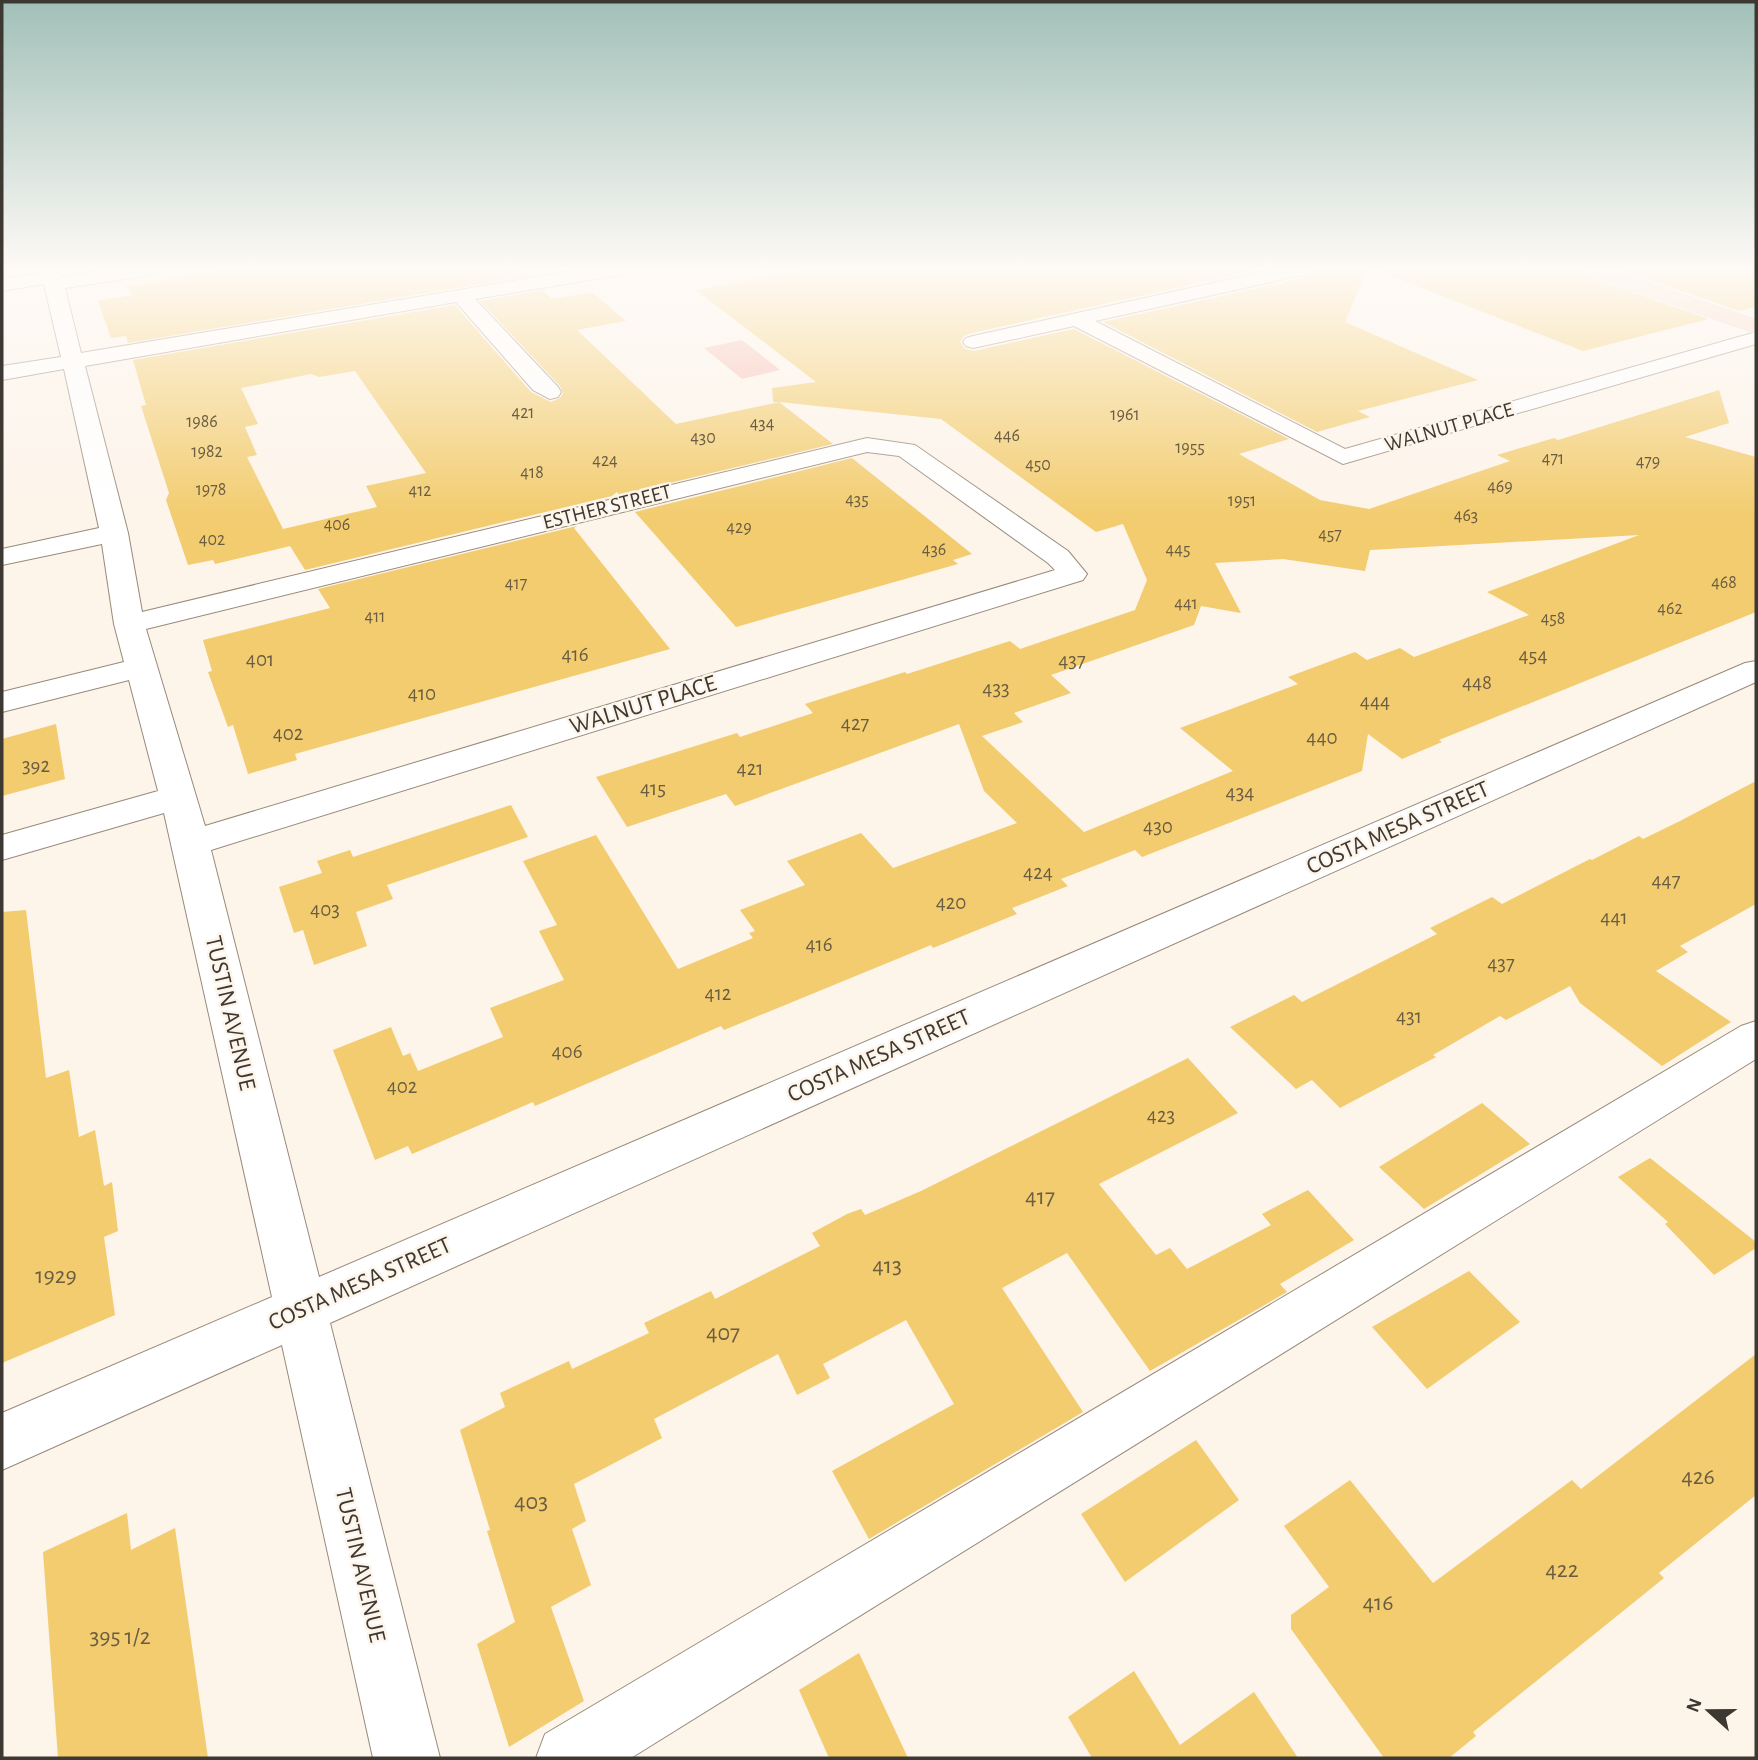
<svg xmlns="http://www.w3.org/2000/svg" width="1758" height="1760" viewBox="0 0 1758 1760" font-family="'Alegreya Sans',sans-serif">
	<style>
		.green { fill: #f6c0b5 }
		.building { fill: #f2cc6f; fill-rule: evenodd }
		.lines { fill: none; stroke-linecap: round; stroke-linejoin: round }
		.minor-casing { stroke: #988a7b; stroke-width: 2 }
		.major-casing { stroke: #d5d3d2; stroke-width: 2 }
		.minor { fill: #fff; fill-rule: evenodd }
		.major { fill: #fbd4bf; fill-rule: evenodd }
		.labels { text-anchor: middle; dominant-baseline: central; stroke-width: 5; stroke-linejoin: round; paint-order: stroke }
		.far-number-label { font-size: 18px; fill: #6b5d41 }
		.far-street-label { font-size: 21px; fill: #3e3832; stroke: #fdf4ea }
		.number-label { font-size: 21px; fill: #6b5d41 }
		.street-label { font-size: 24px; fill: #3e3832; stroke: #fdf4ea }
		.near-number-label { font-size: 24px; fill: #6b5d41 }
	</style>
	<rect width="100%" height="100%" fill="#fdf4ea"/>
	<!-- green -->
	<path class="green" d="M742,340l38,30 -38,9 -38,-31z"/>
	<!-- building -->
	<path class="building" d="M227,269h294l7,7 -400,67 -2,-7 -15,2 -13,-37 35,-6 -7,-8z
		M810,269h453l-291,64 -8,3 -4,6 5,7 9,2 100,-22 215,110 -50,15 81,46 49,9 141,-48 -13,-6 57,-17 4,2 161,-50 10,33 -44,14 71,20v155l-317,128 3,2 -40,17 -34,-25 -6,37 -220,86 -7,-7 -74,29 7,7 -56,22 5,6 -84,34 -2,-3 -207,85 -3,-4 -186,80 -2,-4 -121,52 -4,-8 -33,14 -42,-110 58,-23 12,29 7,-3 8,18 85,-34 -13,-29 74,-28 -25,-49 18,-6 -34,-64 73,-26 82,134 75,-31 -4,-5 6,-2 -15,-21 65,-25 -18,-24 74,-28 32,35 124,-45 -33,-32 -25,-67 -224,82 -9,-12 -99,33 -31,-50 141,-44 3,4 73,-24 -8,-9 100,-32 2,2 103,-33 10,8 115,-39 12,-30 -24,-56 -27,8 -155,-113 -162,-17 54,42 -214,51 -2,-3 -5,4 -307,74 -15,-24 -75,18 -2,-4 -25,5 -22,-65 3,-7 -28,-87 5,-1 -13,-45 322,-55 76,87 20,10 9,-4 3,-5 -3,-7 -80,-85 63,-11 9,9 40,-7 34,29 -49,9 99,94 103,-22h-6l-1,-14 44,-6 -120,-92zM355,371l71,102 -60,13 11,21 -94,22 -36,-72 10,-2 -12,-28 13,-3 -17,-36 70,-14 8,3zM1639,535l-152,57 42,23 -115,42 -14,-9 -33,12 -12,-8 -67,25 10,7 -118,44 53,43 -149,61 -102,-96 41,-14 -9,-9 57,-20 -20,-18 143,-50 7,-19 40,7 -26,-50 68,-4 82,12 5,-21z
		M1315,269h52l-22,53 133,58 -120,31 12,6 -53,15 -214,-110 201,-44z
		M1382,269h197l3,6 127,44 -126,32 -202,-79z
		M1618,269h138v38l-17,4z
		M852,458l120,96 -19,6 5,4 -222,63 -101,-115z
		M577,526l-3,2 96,121 -375,105 2,6 -49,14 -15,-49 -5,2 -20,-55 4,-1 -9,-31 127,-32 -12,-19z
		M56,724l9,55 -63,17v-57z
		M1756,781v123l-76,42 8,6 -32,19 75,51 -69,44 -82,-63 -10,-17 -64,34 -6,-4 -67,39 3,2 -96,51 -28,-28 -16,9 -66,-62 64,-32 8,7 135,-68 -7,-6 62,-31 10,7 88,-45 2,1 47,-24 4,3 37,-18z
		M511,805l17,32 -141,48 6,14 -37,13 11,34 -53,19 -11,-35 -9,3 -15,-46 43,-14 -5,-12 33,-11 3,7z
		M26,910l20,168 23,-8 10,67 16,-7 9,56 8,-4 6,49 -14,6 11,78 -113,48v-451z
		M1188,1058l50,55 -139,71 57,71 14,-7 17,21 84,-44 -9,-11 46,-24 46,50 -74,44 7,8 -137,79 -83,-118 -65,35 81,124 -214,127 -37,-68 122,-67 -48,-84 -83,44 7,14 -33,17 -19,-41 -124,65 8,19 -88,46 12,37 -14,8 19,56 -40,22 33,94 -75,46 -32,-103 38,-22 -28,-91 3,-1 -30,-100 45,-23 -5,-14 69,-32 3,8 77,-36 -5,-10 67,-32 4,8 105,-53 -8,-13 35,-19 14,-5 4,6 56,-24z
		M1482,1103l48,41 -106,65 -45,-42z
		M1650,1158l106,84v6l-42,27 -49,-51 3,-2 -50,-45z
		M1469,1271l51,51 -93,67 -55,-62z
		M1756,1354v141l-97,78 5,5 -191,154 3,4 -27,22h-65l-93,-129v-14l38,-28 -45,-61 66,-46 83,103 139,-103 9,9z
		M1196,1440l43,60 -114,82 -44,-68z
		M127,1513l4,37 44,-22 33,230h-150l-15,-206z
		M859,1653l49,105h-79l-30,-68z
		M1134,1671l46,74 74,-53 44,66h-206l-24,-41z"/>
	<g class="lines">
		<defs>
			<path id="minor" d="M39,269h18l4,8 53,-8h48l-9,6 -88,13 16,65 504,-84h44l-9,6 -145,24 83,88 3,5 -3,5 -8,2 -17,-9 -77,-88 -371,64 43,167 14,79 725,-174 48,7 153,106 19,23 -4,6 -872,270 108,427 1426,-614 11,-2v21l-1426,641 110,435h-67l-91,-413 -280,125v-57l270,-116 -108,-484 -162,47v-25l156,-44 -29,-111 -127,32v-20l122,-30 -10,-38 -12,-80 -100,21v-16l97,-21 -35,-159 -62,11v-14l59,-9 -17,-73 -42,7v-12l38,-6zM867,452l32,4 149,107 7,7 -850,256 -59,-197z
				M1276,269h36l-9,6 -208,46 250,128 411,-117v12l-413,120 -269,-138 -101,22 -7,-2 -3,-4 3,-4 7,-2z
				M1756,1021v38l-1125,699h-95l9,-24 1196,-708z"/>
			<path id="major" d="M1581,269h28l147,51v13l-173,-60z"/>
		</defs>
		<!-- minor casing -->
		<use href="#minor" class="minor-casing"/>
		<!-- major casing -->
		<use href="#major" class="major-casing"/>
		<!-- minor -->
		<use href="#minor" class="minor"/>
		<!-- major -->
		<use href="#major" class="major"/>
	</g>
	<!-- sky -->
	<linearGradient id="sky" x2="0" y2="1"><stop stop-color="#a1c0b8"/><stop offset="0.52" stop-color="#fefaf6"/><stop offset="1" stop-color="#fefaf6" stop-opacity="0"/></linearGradient>
	<rect width="1758" height="516" fill="url(#sky)"/>
	<g class="labels">
		<!-- far-number labels -->
		<g class="far-number-label">
			<text x="523" y="413">421</text>
			<text x="1125" y="415">1961</text>
			<text x="202" y="422">1986</text>
			<text x="762" y="424">434</text>
			<text x="1007" y="436">446</text>
			<text x="703" y="438">430</text>
			<text x="1190" y="448">1955</text>
			<text x="207" y="452">1982</text>
			<text x="1553" y="459">471</text>
			<text x="605" y="461">424</text>
			<text x="1648" y="462">479</text>
			<text x="1038" y="465">450</text>
			<text x="532" y="473">418</text>
			<text x="1500" y="487">469</text>
			<text x="211" y="490">1978</text>
			<text x="420" y="491">412</text>
			<text x="857" y="500">435</text>
			<text x="1242" y="501">1951</text>
			<text x="1466" y="516">463</text>
			<text x="337" y="525">406</text>
			<text x="739" y="528">429</text>
			<text x="1330" y="535">457</text>
			<text x="212" y="540">402</text>
			<text x="934" y="550">436</text>
			<text x="1178" y="550">445</text>
			<text x="1724" y="583">468</text>
			<text x="516" y="584">417</text>
			<text x="1186" y="604">441</text>
			<text x="1670" y="609">462</text>
			<text x="375" y="617">411</text>
			<text x="1553" y="619">458</text>
		</g>
		<!-- far-street labels -->
		<g class="far-street-label">
			<text transform="translate(1449 427) rotate(-16)">WALNUT PLACE</text>
			<text transform="translate(607 507) rotate(-14)">ESTHER STREET</text>
		</g>
		<!-- number labels -->
		<g class="number-label">
			<text x="575" y="654">416</text>
			<text x="1533" y="655">454</text>
			<text x="260" y="659">401</text>
			<text x="1072" y="660">437</text>
			<text x="1477" y="682">448</text>
			<text x="996" y="688">433</text>
			<text x="422" y="693">410</text>
			<text x="1375" y="701">444</text>
			<text x="855" y="723">427</text>
			<text x="288" y="733">402</text>
			<text x="1322" y="737">440</text>
			<text x="36" y="765">392</text>
			<text x="750" y="768">421</text>
			<text x="653" y="788">415</text>
			<text x="1240" y="792">434</text>
			<text x="1158" y="826">430</text>
			<text x="1038" y="872">424</text>
			<text x="1666" y="880">447</text>
			<text x="951" y="902">420</text>
			<text x="325" y="909">403</text>
			<text x="1614" y="917">441</text>
			<text x="819" y="944">416</text>
			<text x="1501" y="963">437</text>
			<text x="718" y="993">412</text>
			<text x="1409" y="1016">431</text>
			<text x="567" y="1051">406</text>
			<text x="402" y="1086">402</text>
			<text x="1161" y="1115">423</text>
		</g>
		<!-- street labels -->
		<g class="street-label">
			<text transform="translate(643 705) rotate(-17)">WALNUT PLACE</text>
			<text transform="translate(1398 828) rotate(-24)">COSTA MESA STREET</text>
			<text transform="translate(230 1013) rotate(77)">TUSTIN AVENUE</text>
			<text transform="translate(879 1056) rotate(-24)">COSTA MESA STREET</text>
			<text transform="translate(360 1284) rotate(-24)">COSTA MESA STREET</text>
			<text transform="translate(360 1565) rotate(77)">TUSTIN AVENUE</text>
		</g>
		<!-- near-number labels -->
		<g class="near-number-label">
			<text x="1040" y="1197">417</text>
			<text x="887" y="1266">413</text>
			<text x="56" y="1276">1929</text>
			<text x="723" y="1333">407</text>
			<text x="1698" y="1477">426</text>
			<text x="531" y="1502">403</text>
			<text x="1562" y="1570">422</text>
			<text x="1378" y="1603">416</text>
			<text x="120" y="1637">395 1/2</text>
		</g>
	</g>
	<!-- border -->
	<rect width="1758" height="1760" fill="none" stroke="#3e3832" stroke-width="7"/>
	<!-- north arrow -->
	<g transform="translate(1709 1711) rotate(291)" stroke="#fdf4ea" stroke-width="5" paint-order="stroke">
	<path d="M0-5L12 26L0 18L-12 26Z" fill="#3e3832"/>
	<text y="-10" font-size="19" font-weight="bold" text-anchor="middle" fill="#3e3832">N</text>
	</g>
</svg>
